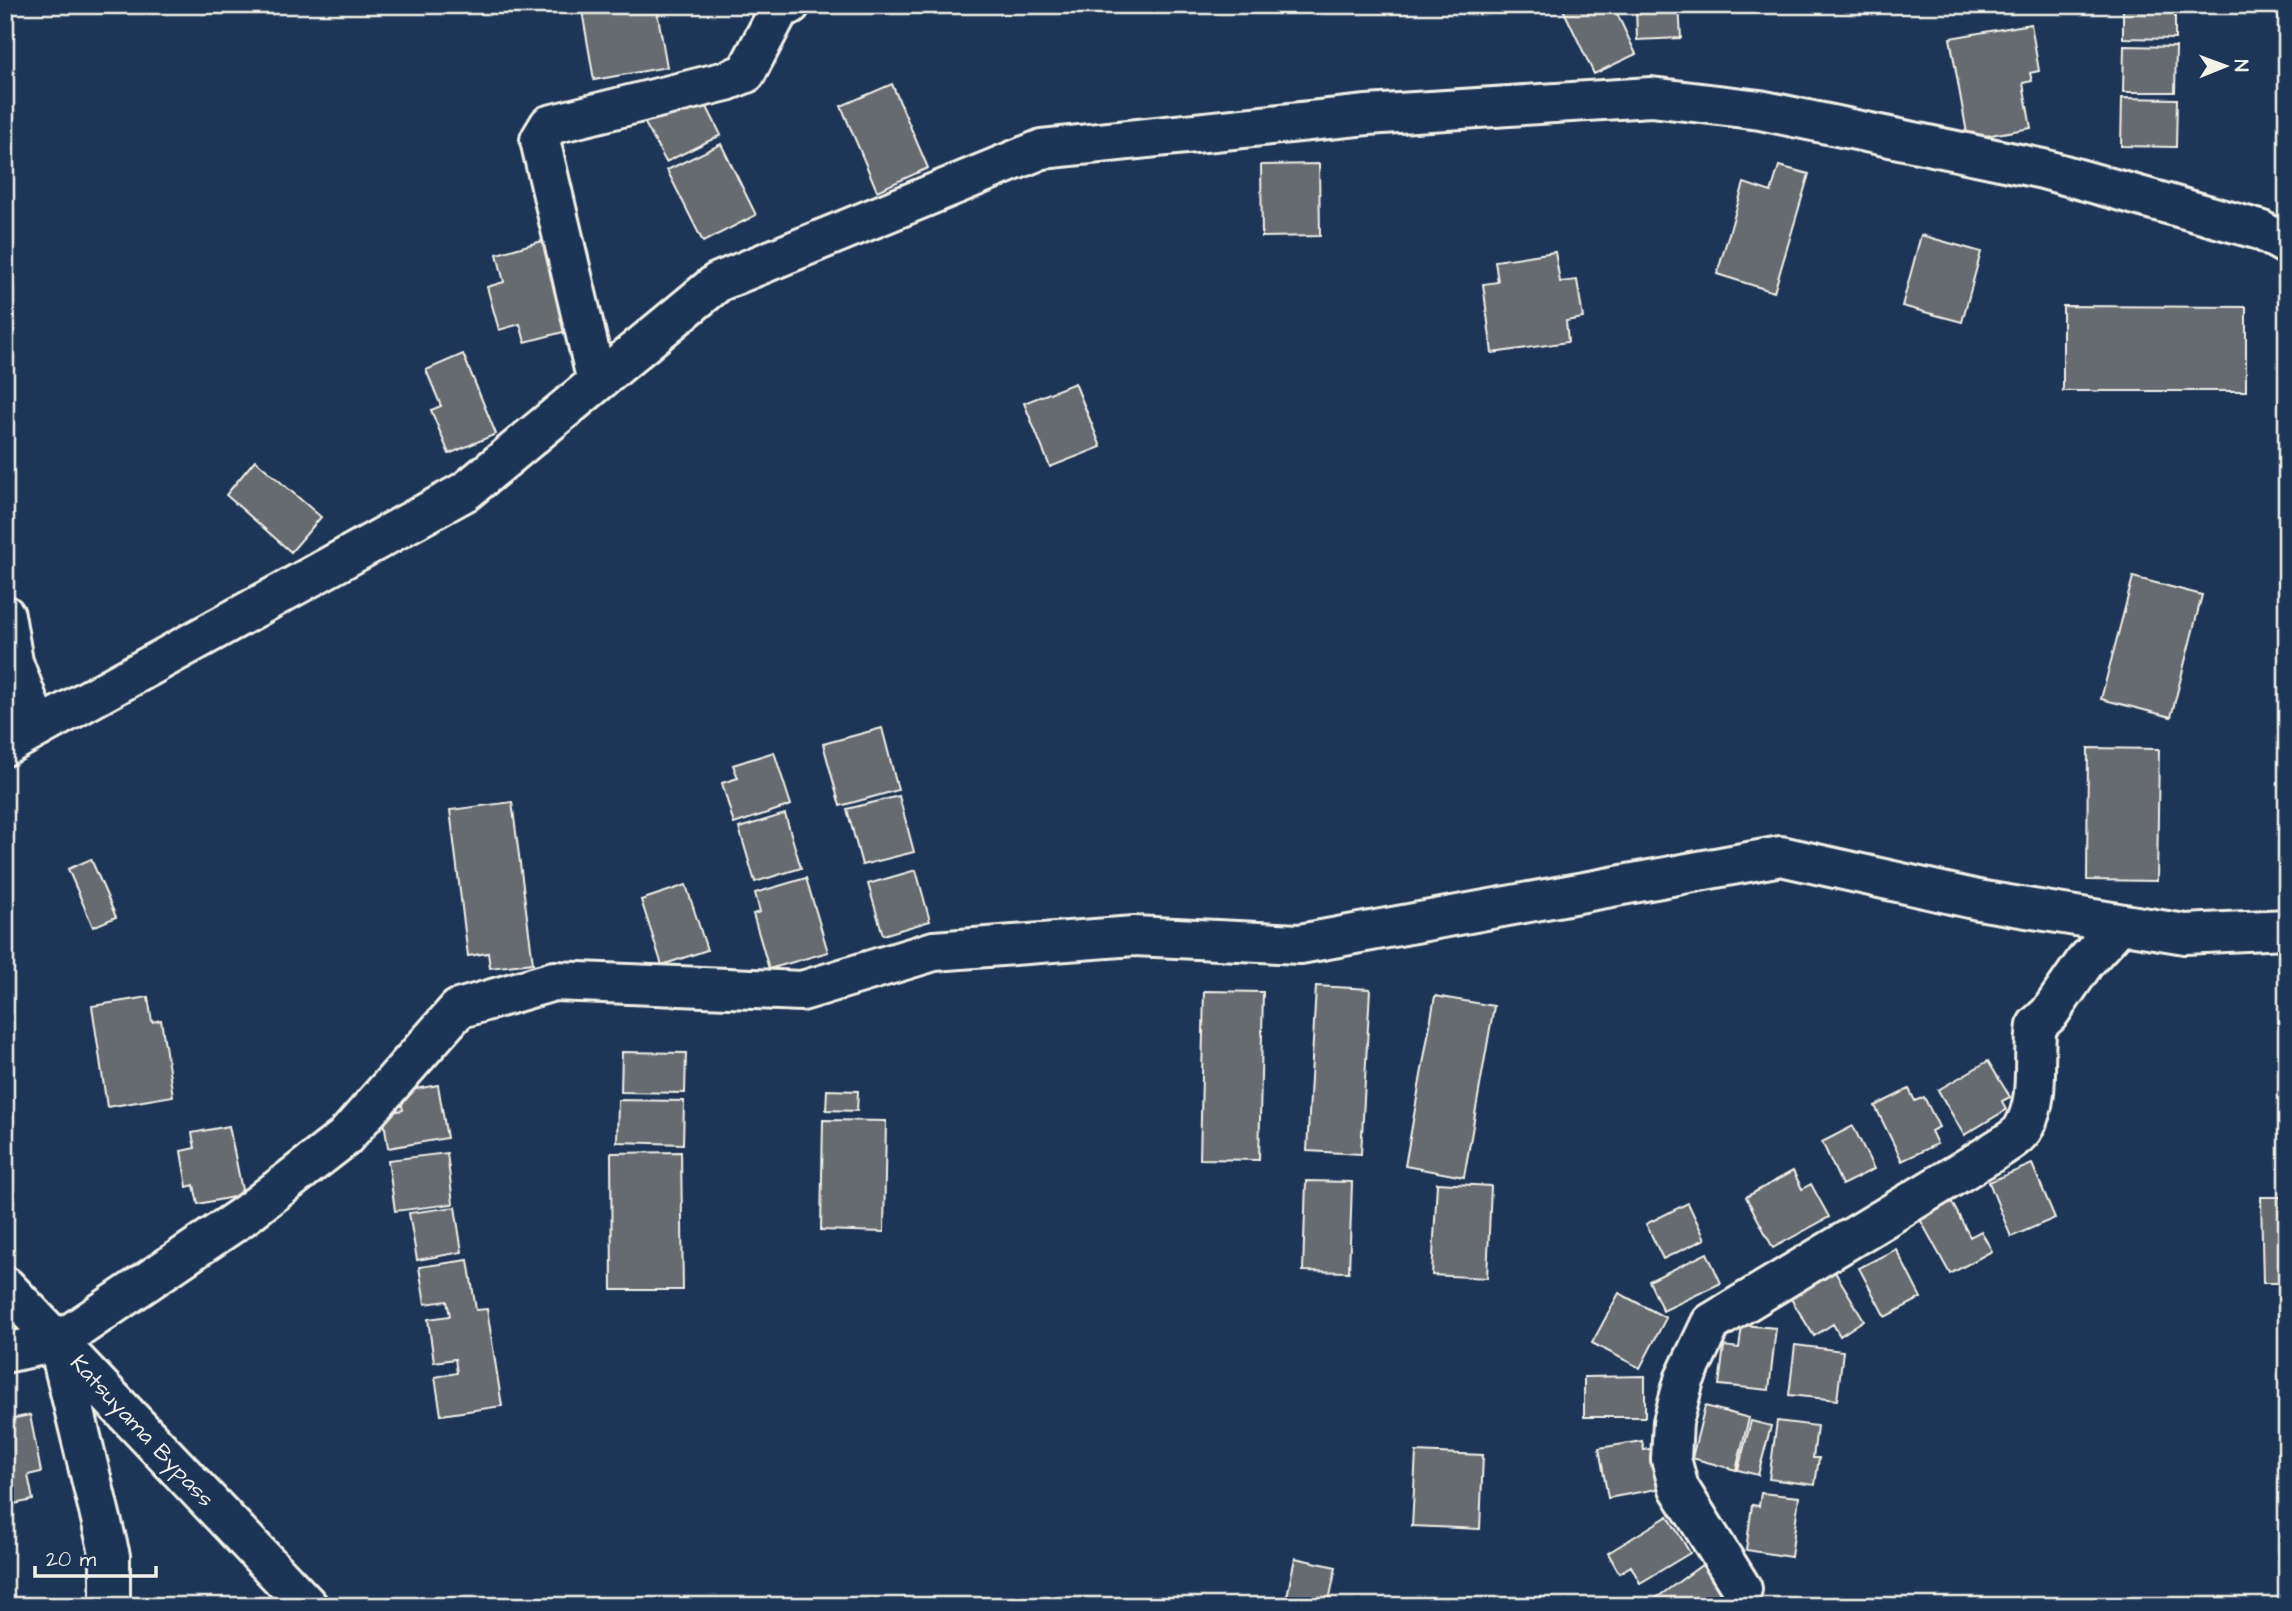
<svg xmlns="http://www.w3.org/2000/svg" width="2292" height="1611" viewBox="0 0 2292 1611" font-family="'Architects Daughter',sans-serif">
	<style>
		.building { fill: #666a71; stroke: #f4f1e8; stroke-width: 2 }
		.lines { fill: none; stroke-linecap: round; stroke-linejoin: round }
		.minor-casing { stroke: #f4f1e8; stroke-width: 44 }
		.major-casing { stroke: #f4f1e8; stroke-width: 44 }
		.minor { stroke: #1d3557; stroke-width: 38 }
		.major { stroke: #1d3557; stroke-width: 38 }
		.labels { text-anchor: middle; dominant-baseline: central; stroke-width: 7; stroke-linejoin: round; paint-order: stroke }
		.street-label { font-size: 23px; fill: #f4f1e8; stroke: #1d3557 }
	</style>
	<rect width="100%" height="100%" fill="#1d3557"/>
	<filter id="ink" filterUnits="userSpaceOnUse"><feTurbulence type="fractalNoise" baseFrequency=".0143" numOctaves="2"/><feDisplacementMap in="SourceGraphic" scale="14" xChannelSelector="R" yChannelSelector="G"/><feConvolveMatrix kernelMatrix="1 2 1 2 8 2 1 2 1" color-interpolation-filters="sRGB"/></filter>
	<g filter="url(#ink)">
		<!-- building -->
		<path class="building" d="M581,5h75l11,62 -73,13z
			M1565,5h48l23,49 -42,20 -32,-67z
			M1636,5h43l2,33 -44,2z
			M2123,5h52v34l-52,-1z
			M2279,5h8v24h-8z
			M2031,24l8,47 -9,2 2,8 -9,2 8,45 -63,11 -18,-101z
			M2124,46l52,1 -1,45h-52z
			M892,84l36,84 -51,23 -36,-85z
			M2122,98l55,1 -1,48 -55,-1z
			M705,103l16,32 -55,27 -25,-46z
			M721,144l35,71 -53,27 -36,-72z
			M1319,164l1,72 -58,1 -1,-72z
			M1779,166l30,8 -35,118 -57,-18 27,-91 27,9z
			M1921,235l60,17 -19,70 -60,-16z
			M542,241l25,90 -42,11 -5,-18 -21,6 -12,-43 17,-5 -7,-28z
			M1555,252l5,30 17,-2 6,38 -17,3 2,21 -76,11 -9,-69 15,-2 -3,-21z
			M2063,306l183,1v84h-183z
			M463,354l33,80 -47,20 -18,-44 10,-4 -15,-36z
			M1075,383l26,64 -51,20 -26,-64z
			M255,460l66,57 -30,35 -65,-57z
			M2133,577l69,18 -31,122 -70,-18z
			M882,728l16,62 -58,16 -17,-62z
			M2088,748l71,1 -2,132 -70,-1z
			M774,752l17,53 -57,19 -12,-41 16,-5 -5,-13z
			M899,796l15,56 -52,13 -15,-56z
			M512,802l21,161 -43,5 -2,-15 -20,3 -18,-146z
			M785,814l16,54 -46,14 -16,-54z
			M91,859l25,58 -23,10 -25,-58z
			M916,870l14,51 -47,14 -15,-51z
			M806,878l22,74 -59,17 -16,-55 7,-2 -5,-19z
			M686,885l21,65 -45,15 -21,-65z
			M1316,986l54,3 -9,165 -54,-3z
			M1204,991l59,1 -4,168 -59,-1z
			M1435,996l59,10 -30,171 -59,-11z
			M148,997l4,25 9,-2 12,76 -66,11 -15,-101z
			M622,1052l64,1 -1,40 -64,-1z
			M1988,1061l22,36 -8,4 4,9 -42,25 -26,-45z
			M438,1085l9,53 -59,10 -5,-34 20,-4 -4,-18z
			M1909,1089l6,12 9,-4 15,30 -8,4 6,13 -35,17 -27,-55z
			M827,1090l31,1 -1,20 -31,-1z
			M618,1100l66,1 -1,43 -66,-2z
			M823,1120l63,1 -2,111 -63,-2z
			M229,1126l14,69 -45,9 -4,-19 -7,2 -6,-36 14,-3 -3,-15z
			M1853,1126l21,43 -32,16 -20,-43z
			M681,1152l2,138h-71l-1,-137z
			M447,1153l6,51 -58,7 -7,-51z
			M2032,1164l23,54 -44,19 -22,-55z
			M1793,1171l9,18 9,-5 18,33 -56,31 -27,-51z
			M1306,1181l46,1 -3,90 -46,-1z
			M1437,1183l54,3 -4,92 -55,-3z
			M1948,1195l22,42 11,-6 11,20 -42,23 -34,-62z
			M2261,1197h26v86h-24z
			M1688,1203l17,36 -42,20 -17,-35z
			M455,1207l7,45 -45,8 -8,-47z
			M1896,1249l25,49 -36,19 -26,-49z
			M1707,1253l14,30 -58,28 -14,-30z
			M468,1260l8,50 11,-1 15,97 -61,9 -6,-38 22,-4 -2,-14 -21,3 -6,-43 22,-3 -3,-15 -22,3 -6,-37z
			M1832,1267l32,53 -24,16 -7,-12 -19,12 -26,-42z
			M1619,1293l47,25 -26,50 -48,-25z
			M1742,1325l34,3 -7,62 -50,-5 5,-39 15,2z
			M1795,1345l48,6 -6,49 -48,-5z
			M1645,1376v41h-61v-40z
			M1705,1406l44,12 -13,52 -44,-12z
			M30,1415l11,57 -13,3 5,25 -28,6v-86z
			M1751,1421l20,5 -13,49 -20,-5z
			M1777,1421l40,5 -4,32h6l-4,27 -46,-6z
			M1642,1441l2,9 11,-2 7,40 -54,10 -9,-50z
			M1416,1452l67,3 -3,74 -68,-3z
			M1761,1493l38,4 -8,60 -45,-7 6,-45 7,1z
			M1668,1516l22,37 -50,30 -9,-17 -12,7 -11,-20z
			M1295,1558l41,9 -8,39h-43z
			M1702,1565l28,39 -81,2 -1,-2z
			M1452,1598l31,4 -1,4h-52v-5l21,2z"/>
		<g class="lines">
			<defs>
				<path id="minor" d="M597,382l-57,-242 9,-15 177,-44 20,-8 34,-65 10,-3
					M5,615l8,47 25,66
					M5,746l461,-255 252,-209 324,-133 325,-34 284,-18 109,13 283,59 217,61 27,15
					M58,1342l52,214v50
					M5,1353l53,-11 184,-125 102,-79 114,-129 96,-28 248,10 132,-40 200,-15 166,8 481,-88 197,44 207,34 102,-5
					M1742,1589l-63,-101 -8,-29 2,-37 11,-42 27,-57 279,-169c10,-7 29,-17 34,-27 17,-31 8,-69 13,-102l12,-11 36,-52 35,-38"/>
				<path id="major" d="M5,1286l303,320"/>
			</defs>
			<!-- minor casing -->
			<use href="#minor" class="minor-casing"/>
			<!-- major casing -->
			<use href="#major" class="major-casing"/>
			<!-- minor -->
			<use href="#minor" class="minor"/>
			<!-- major -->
			<use href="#major" class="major"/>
		</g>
	</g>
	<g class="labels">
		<!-- street labels -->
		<g class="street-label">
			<text transform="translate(142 1431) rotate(47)">Katsuyama Bypass</text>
		</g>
	</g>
	<!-- margin -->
	<rect width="2292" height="1611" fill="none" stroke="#1d3557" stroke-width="28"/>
	<rect x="14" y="14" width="2264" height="1583" fill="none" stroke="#f4f1e8" stroke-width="2.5" filter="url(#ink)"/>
	<!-- north arrow -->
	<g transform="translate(2225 66) rotate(89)" stroke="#1d3557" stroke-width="5" paint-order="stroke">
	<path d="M0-5L12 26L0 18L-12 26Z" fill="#f4f1e8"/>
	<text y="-10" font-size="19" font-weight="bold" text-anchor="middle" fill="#f4f1e8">N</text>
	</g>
	<!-- scale -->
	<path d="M35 1566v10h121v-10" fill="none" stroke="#f4f1e8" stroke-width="3.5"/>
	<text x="46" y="1566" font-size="21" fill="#f4f1e8" stroke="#1d3557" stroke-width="5" paint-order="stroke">20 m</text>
</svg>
